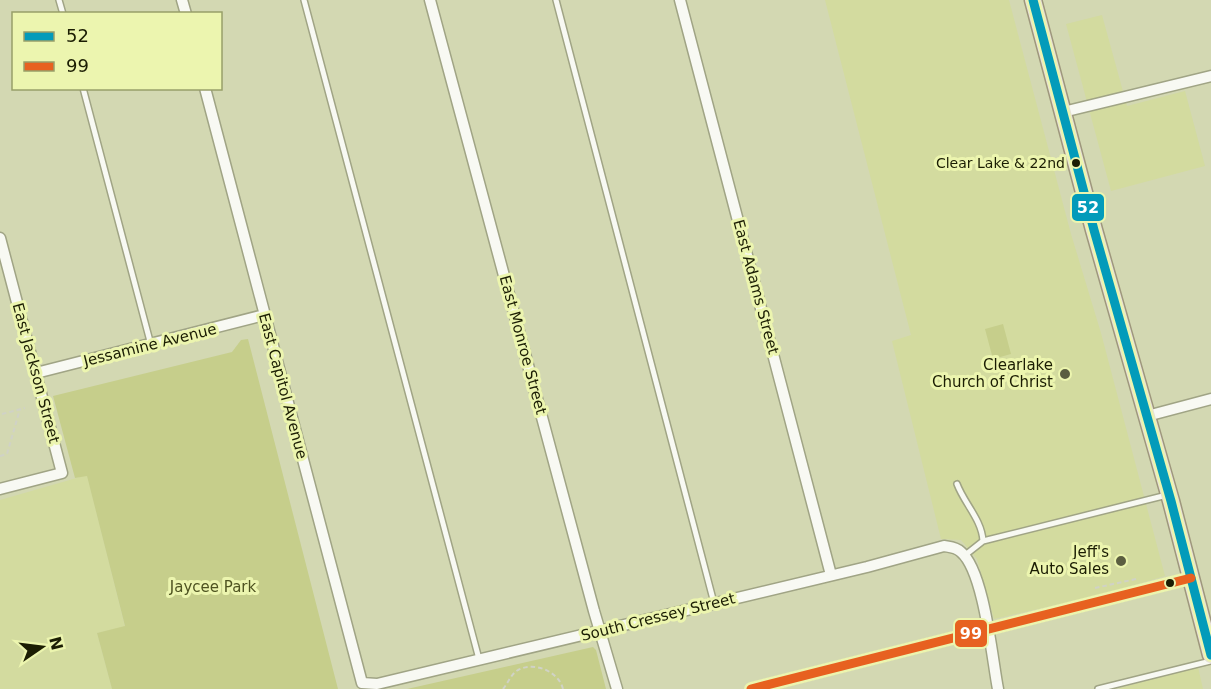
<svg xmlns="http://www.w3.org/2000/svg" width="1211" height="689" viewBox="0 0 1211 689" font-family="'DejaVu Sans',sans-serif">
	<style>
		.built { fill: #d3db9f }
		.park { fill: #c6ce8b }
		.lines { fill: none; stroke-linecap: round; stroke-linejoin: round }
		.lane-casing { stroke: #a0a485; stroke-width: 8 }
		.street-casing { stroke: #a0a485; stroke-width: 13 }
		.primary-casing { stroke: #9e977c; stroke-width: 19 }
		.path { stroke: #d0d2c6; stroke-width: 2; stroke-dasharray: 4.5 3; stroke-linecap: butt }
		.lane { stroke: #f8f9f3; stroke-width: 5 }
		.street { stroke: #f8f9f3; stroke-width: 10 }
		.primary { stroke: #e7e1d7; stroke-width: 16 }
		.bus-1-casing { stroke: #ecf5af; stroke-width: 14 }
		.bus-2-casing { stroke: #ecf5af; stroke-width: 14 }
		.bus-1 { stroke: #039bba; stroke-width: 9 }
		.bus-2 { stroke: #e76120; stroke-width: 9 }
		.bus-dot { fill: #1b1d03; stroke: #ecf5af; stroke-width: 2 }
		.poi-dot { fill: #5b5e40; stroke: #ecf5af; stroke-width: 2 }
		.labels { text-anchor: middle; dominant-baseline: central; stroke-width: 6; stroke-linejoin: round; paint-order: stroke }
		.bus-label { font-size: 14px; fill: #1b1d03; stroke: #ecf5af; text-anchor: end }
		.street-label { font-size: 15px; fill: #1b1d03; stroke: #ecf5af }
		.poi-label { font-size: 15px; fill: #1b1d03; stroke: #ecf5af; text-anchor: end }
		.park-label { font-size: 15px; fill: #4e5321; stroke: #ecf5af }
		.line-badge { stroke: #ecf5af; stroke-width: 2 }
		.badge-label { font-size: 16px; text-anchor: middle; font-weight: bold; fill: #fff }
	</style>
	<rect width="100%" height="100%" fill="#d3d8b2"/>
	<!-- built -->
	<path class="built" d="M825,0h184l62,234 30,99 64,243 -61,18 -110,25 -17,-60 -16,-19 -20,-1 -49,-198 19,-6z
		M1102,15l25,91 58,-15 20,75 -94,25 -45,-167z
		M87,475l38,152 -28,6 15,56h-112v-189z
		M1198,667l5,22h-83l-1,-1z"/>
	<!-- park -->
	<path class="park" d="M1003,324l8,30 -18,5 -8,-30z
		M248,339l90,350h-226l-15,-56 28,-7 -38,-150 -12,2 -22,-82 179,-44 9,-12z
		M593,647l3,3 10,39h-199z"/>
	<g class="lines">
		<defs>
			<path id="lane" d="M59,0l4,14
				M304,0l175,659
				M556,0l158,603
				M83,88l68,257
				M957,484c7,19 25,36 26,57
				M964,556l19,-15 184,-46
				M1098,689l113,-28"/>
			<path id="street" d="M182,0l4,14
				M430,0l164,611 23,78
				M680,0l151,575
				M205,88l157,595 15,1 490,-117 77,-21c6,1 12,1 17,6 23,19 31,106 37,137
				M1063,112l148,-36
				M0,238l62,235 -62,16
				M36,373l228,-58
				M1147,416l64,-17
				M751,689l440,-111"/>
			<path id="primary" d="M1033,0l61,230 77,271 40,154"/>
		</defs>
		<!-- lane casing -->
		<use href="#lane" class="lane-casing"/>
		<!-- street casing -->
		<use href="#street" class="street-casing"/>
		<!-- primary casing -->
		<use href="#primary" class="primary-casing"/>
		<!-- path -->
		<path class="path" d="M2,414l23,-6
			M0,456l7,-2 13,-45
			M1095,588l41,-9
			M503,689c5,-6 8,-15 15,-19 17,-9 41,2 45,19"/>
		<!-- lane -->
		<use href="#lane" class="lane"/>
		<!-- street -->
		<use href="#street" class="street"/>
		<!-- primary -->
		<use href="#primary" class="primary"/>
		<defs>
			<path id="bus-1" d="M1033,0l61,230 77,271 40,154"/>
			<path id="bus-2" d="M751,689l440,-111"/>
		</defs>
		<!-- bus-1 casing -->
		<use href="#bus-1" class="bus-1-casing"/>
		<!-- bus-2 casing -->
		<use href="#bus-2" class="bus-2-casing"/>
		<!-- bus-1 -->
		<use href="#bus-1" class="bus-1"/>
		<!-- bus-2 -->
		<use href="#bus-2" class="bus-2"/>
	</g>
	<!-- markers -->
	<g class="bus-dot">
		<circle cx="1076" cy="163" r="5"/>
		<circle cx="1170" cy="583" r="5"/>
	</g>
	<g class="poi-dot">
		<circle cx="1065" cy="374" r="6"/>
		<circle cx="1121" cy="561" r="6"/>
	</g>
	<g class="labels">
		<!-- bus labels -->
		<g class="bus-label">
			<text x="1065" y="163">Clear Lake &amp; 22nd</text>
		</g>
		<!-- street labels -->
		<g class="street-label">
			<text transform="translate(756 287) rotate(75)">East Adams Street</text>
			<text transform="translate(150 345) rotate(-14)">Jessamine Avenue</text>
			<text transform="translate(523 345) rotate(75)">East Monroe Street</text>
			<text transform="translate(36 373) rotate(75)">East Jackson Street</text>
			<text transform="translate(283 386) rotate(75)">East Capitol Avenue</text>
			<text transform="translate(658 617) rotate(-14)">South Cressey Street</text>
		</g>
		<!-- poi labels -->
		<g class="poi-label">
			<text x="1053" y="365">Clearlake<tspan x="1053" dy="17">Church of Christ</tspan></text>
			<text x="1109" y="552">Jeff's<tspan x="1109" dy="17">Auto Sales</tspan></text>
		</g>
		<!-- park labels -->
		<g class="park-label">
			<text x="213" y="587">Jaycee Park</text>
		</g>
	</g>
	<g class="line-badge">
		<rect x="1071" y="193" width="34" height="29" rx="6" fill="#039bba"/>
		<rect x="954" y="619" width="34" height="29" rx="6" fill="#e76120"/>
	</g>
	<g class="badge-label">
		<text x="1088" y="213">52</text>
		<text x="971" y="639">99</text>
	</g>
	<!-- legend -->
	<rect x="12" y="12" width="210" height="78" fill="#ecf5af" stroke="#989f6a" stroke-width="1.5"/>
	<rect x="24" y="32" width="30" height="9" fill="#039bba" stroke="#989f6a" stroke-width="1.5"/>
	<text x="66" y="42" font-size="18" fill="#1b1d03">52</text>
	<rect x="24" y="62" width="30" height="9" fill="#e76120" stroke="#989f6a" stroke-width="1.5"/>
	<text x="66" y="72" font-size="18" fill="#1b1d03">99</text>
	<!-- north arrow -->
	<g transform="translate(42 647) rotate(76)" stroke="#ecf5af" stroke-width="4.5" paint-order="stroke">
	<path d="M0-4.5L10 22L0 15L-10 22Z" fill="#1b1d03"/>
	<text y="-9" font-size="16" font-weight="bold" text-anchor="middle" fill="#1b1d03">N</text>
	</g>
</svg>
